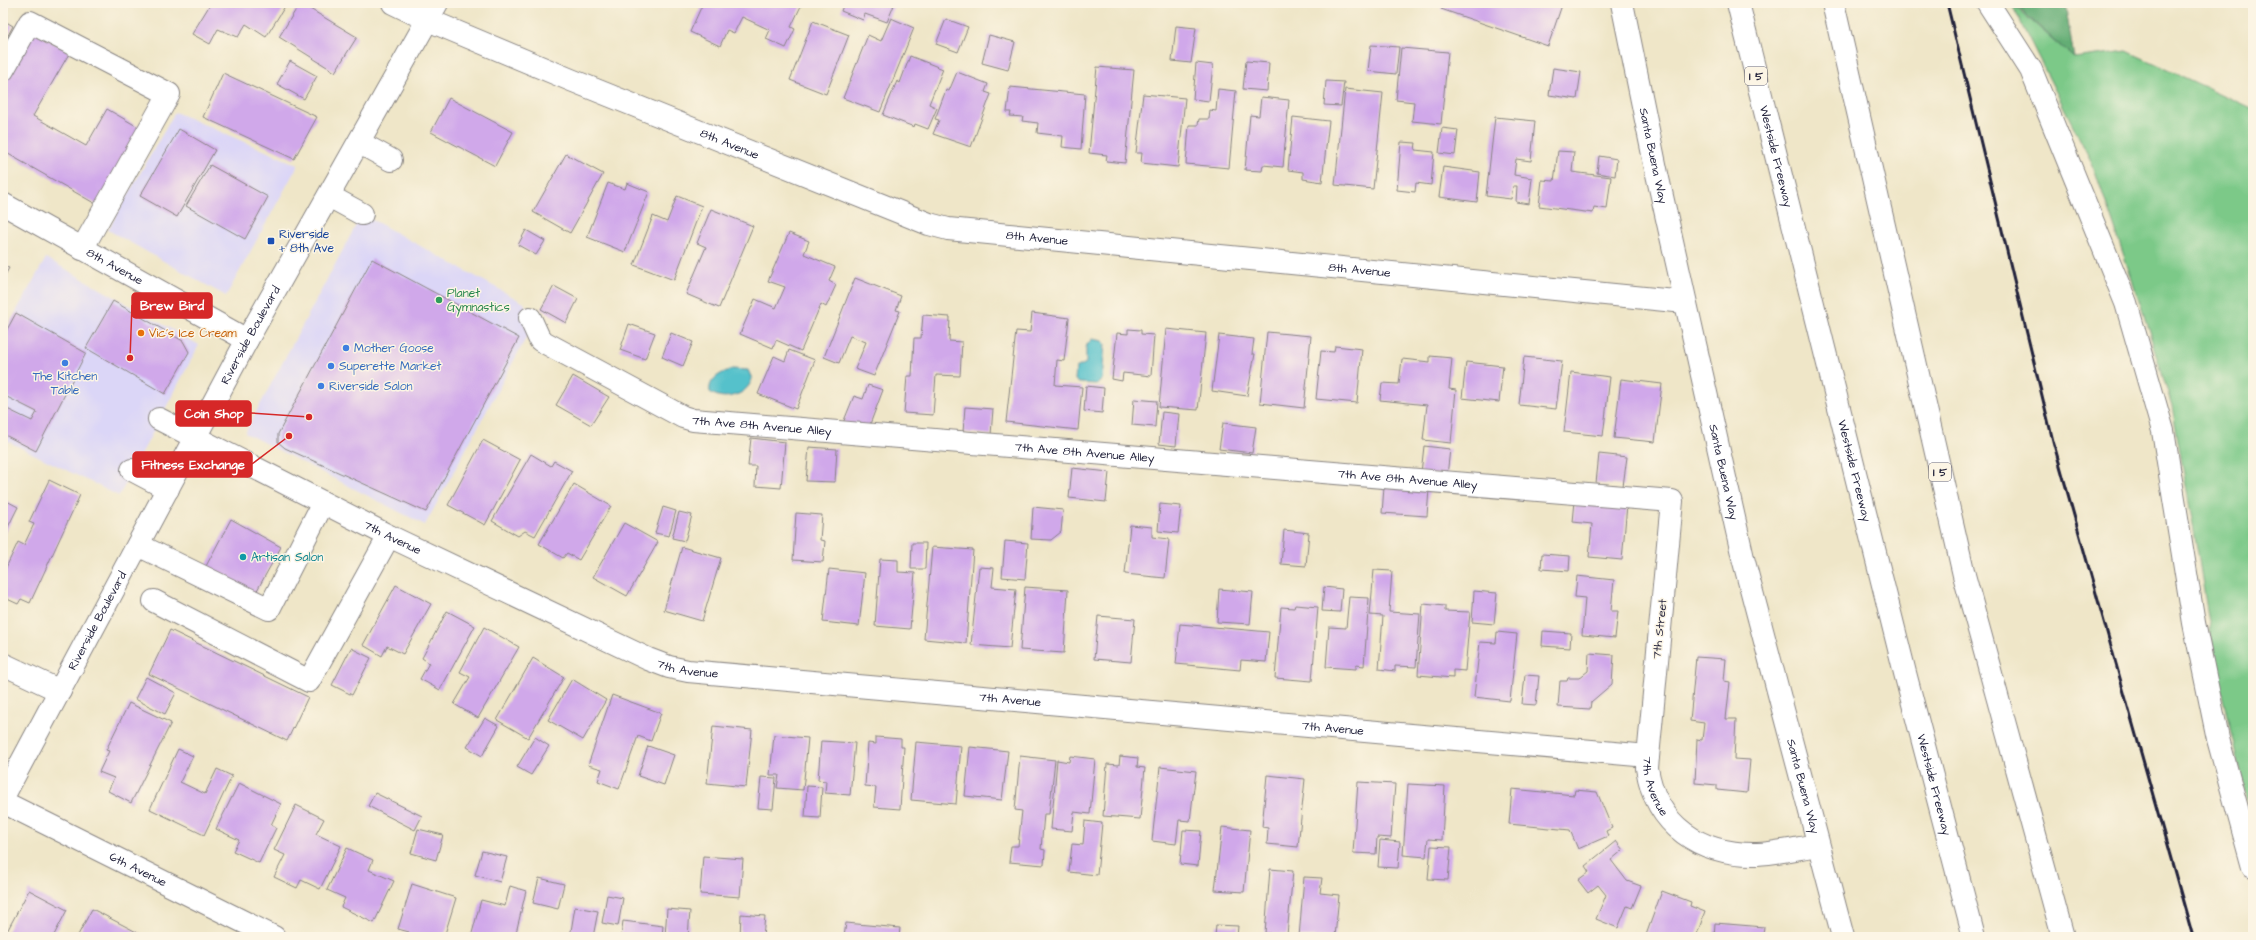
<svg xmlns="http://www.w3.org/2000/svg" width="2256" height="940" viewBox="0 0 2256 940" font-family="'Architects Daughter',sans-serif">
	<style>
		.built { fill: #dbd6f7 }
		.green { fill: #7bc988; stroke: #4e7662 }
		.forest { fill: #64ad74; stroke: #436858 }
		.water { fill: #54c1cb; stroke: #3b7283 }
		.building { fill: #d0a8ea }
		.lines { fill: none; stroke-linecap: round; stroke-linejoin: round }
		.minor-casing { stroke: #888482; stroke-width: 24 }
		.major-casing { stroke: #888482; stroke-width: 24 }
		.highway-casing { stroke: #888482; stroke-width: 24 }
		.minor { stroke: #fff; stroke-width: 22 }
		.major { stroke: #fff; stroke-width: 22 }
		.highway { stroke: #fff; stroke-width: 22 }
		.rail { stroke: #22223b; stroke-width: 3 }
		.transit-dot { fill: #1a4fb4; stroke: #fcf5e5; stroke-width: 1.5 }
		.leisure-dot { fill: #2e9e5b; stroke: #fcf5e5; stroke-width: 1.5 }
		.food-dot { fill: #e8710a; stroke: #fcf5e5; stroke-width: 1.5 }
		.shop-dot { fill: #3f7fe0; stroke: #fcf5e5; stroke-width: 1.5 }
		.culture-dot { fill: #0f9aa8; stroke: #fcf5e5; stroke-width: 1.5 }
		.labels { text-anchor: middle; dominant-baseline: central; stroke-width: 3; stroke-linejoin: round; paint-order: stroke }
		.shield { fill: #fcf5e5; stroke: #63616e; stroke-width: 1 }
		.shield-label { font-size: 11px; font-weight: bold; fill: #22223b }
		.street-label { font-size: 12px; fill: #22223b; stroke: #fcf5e5 }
		.transit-label { font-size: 12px; fill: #164399; stroke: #fcf5e5; text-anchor: start }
		.leisure-label { font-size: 12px; fill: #27864d; stroke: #fcf5e5; text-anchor: start }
		.food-label { font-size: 12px; fill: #c56008; stroke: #fcf5e5; text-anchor: start }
		.shop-label { font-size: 12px; fill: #366cbe; stroke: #fcf5e5; text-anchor: start }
		.culture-label { font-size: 12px; fill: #0d838f; stroke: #fcf5e5; text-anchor: start }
		.leader { fill: none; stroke: #d62828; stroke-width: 1.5 }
		.callout-dot { fill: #d62828; stroke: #fcf5e5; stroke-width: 1.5 }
		.callout { fill: #d62828; stroke: #d62828; stroke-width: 1.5 }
		.callout-label { font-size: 13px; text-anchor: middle; font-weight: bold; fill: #fff }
	</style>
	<rect width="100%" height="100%" fill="#fcf5e5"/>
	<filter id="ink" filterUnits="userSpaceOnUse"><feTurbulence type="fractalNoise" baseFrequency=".025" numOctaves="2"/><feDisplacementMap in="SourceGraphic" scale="8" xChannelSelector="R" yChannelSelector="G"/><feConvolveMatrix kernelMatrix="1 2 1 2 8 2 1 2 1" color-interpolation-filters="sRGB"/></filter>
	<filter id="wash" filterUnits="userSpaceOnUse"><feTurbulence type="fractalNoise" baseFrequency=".012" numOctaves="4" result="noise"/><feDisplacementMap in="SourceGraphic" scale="16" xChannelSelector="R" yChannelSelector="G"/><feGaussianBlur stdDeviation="0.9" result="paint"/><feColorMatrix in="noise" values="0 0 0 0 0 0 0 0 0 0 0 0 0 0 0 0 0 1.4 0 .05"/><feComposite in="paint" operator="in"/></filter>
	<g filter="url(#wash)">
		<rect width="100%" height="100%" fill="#efe6c8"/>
		<!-- built -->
		<path class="built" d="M175,112l123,53 -72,131 -118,-66z
			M362,214l162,89 9,22 -108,200 -180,-92z
			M46,258l153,87 -80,151 -116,-57v-104z"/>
		<!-- green -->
		<path class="green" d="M2011,3l63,55 53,-7 126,58v720l-36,-157 -19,-118 -26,-148 -30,-97 -49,-144z"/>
		<!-- forest -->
		<path class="forest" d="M2013,3h52l9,55z"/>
		<!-- water -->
		<path class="water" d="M1092,339l11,2 2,3 -3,36 -5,4 -18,-1 -4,-3 1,-12 10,-5v-17z
			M732,369l16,1 4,9c-5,17 -29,23 -42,13 -2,-13 11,-19 22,-23z"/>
		<g id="blocks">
			<!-- building -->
			<path class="building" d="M211,3h76l-21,34 -20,-13 -8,13 -20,-8 -8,15 -18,-10z
				M300,3l57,34 -22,35 -56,-35z
				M703,3h96v2l2,1 -10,21 4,2 -9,19 -20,-9 4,-9 -28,-13 -8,16 -7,-3 -7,16 -30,-14z
				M844,3h51l-8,19 -22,-8 -2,6 -22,-9z
				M1443,3h113l6,2 -14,41 -107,-37z
				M891,18l23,10 -34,84 -37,-14 25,-63 13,6z
				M946,19l22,8 -10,25 -22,-8z
				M3,20l10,6 -10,19z
				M813,21l36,14 -23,59 -36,-14z
				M1176,26l20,2 -5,35 -19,-2z
				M31,30l39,22 -37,64 53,30 21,-37 38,22 -44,76 -98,-56v-73z
				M989,35l26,7 -7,28 -26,-7z
				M1371,45l28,2 -3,27 -28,-3z
				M1401,48l47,4 -7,72 -29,-3 2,-19 -18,-2z
				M910,56l33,13 -14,35 8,4 -9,21 -13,-5 -1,3 -31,-12 14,-34 3,2z
				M290,61l27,15 -13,23 -27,-15z
				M1246,61l23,2 -2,28 -24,-2z
				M1196,63l17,2 -4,36 -16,-2z
				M1097,67l37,3 -9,93 -19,-2 1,-6 -18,-2z
				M1553,68l28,4 -4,27 -28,-4z
				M957,72l31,12 -3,8 6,2 -20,53 -38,-13 6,-14 -4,-1 11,-29 3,1z
				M223,73l94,44 -23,42 -91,-42z
				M1326,81l18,1 -3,24 -17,-1z
				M1010,87l75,7 -4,55 -19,-2 1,-11 -26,-3 1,-10 -16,-2 1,-4 -13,-1 1,-4h-4z
				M1218,89l18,2 -7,77 -43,-4 3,-39h9l1,-6h10l1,-9 6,1z
				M1345,89l38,4 -10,96 -38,-4z
				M1143,94l42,4 -7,69 -37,-4 1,-10h-6z
				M1261,97l28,3 -6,67 -20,-2 -1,6 -17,-1 5,-55 9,1z
				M449,98l64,34 -18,34 -64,-34z
				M1293,117l36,4 -7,61 -19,-3v-7l-15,-2z
				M1495,117l40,4 -4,40 -15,-2 -2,16 18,3 -3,26 -13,-2 1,-16h-4l-2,13 -25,-3z
				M1442,128l16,2 -3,25 -16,-2z
				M179,129l36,21 -38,67 -37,-21z
				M1401,142l15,1 -1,7 19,2 -3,33 -15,-2 -1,9 -18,-2z
				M1558,151l16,1 -2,20 39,5 -4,32 -13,-2 -1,6 -54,-7 3,-26 12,1z
				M566,154l37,20 -33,59 -37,-21z
				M1599,156l18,3 -2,17 -18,-3z
				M210,165l58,32 -23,42 -59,-33z
				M1443,167l37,5 -3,30 -38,-5z
				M608,183l17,6 2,-6 22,9 -24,60 -38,-15z
				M677,196l25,10 -28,74 -40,-15 19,-49 14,6z
				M711,209l42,17 -34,82 -33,-14 20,-47 -9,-4z
				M526,230l19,11 -9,14 -18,-10z
				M789,233l20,8 -5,13 31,13 -6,14 7,4 -10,22 -5,-3 -20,47 -25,-11 -3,8 -33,-14 15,-35 21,9 9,-21 -17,-6z
				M372,259l147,79 -93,174 -141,-64 -7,-6v-8z
				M3,265l6,3 -6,11z
				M855,278l46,18 -5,14 4,1 -26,65 -19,-7 11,-27 -16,-6 -11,27 -15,-6z
				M554,286l24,13 -12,24 -25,-14z
				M113,301l70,40 6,11 -24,42 -79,-46z
				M16,313l70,40 -50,98 -33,-17v-27l29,14 5,-9 -34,-17v-58z
				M1032,313l37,5 -5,43 -7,-1 -2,25 27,2 -4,43 -72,-8 10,-91 14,1z
				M923,315l27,2 -1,24 13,1 -2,34 -24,-1 -3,40 -29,-2 3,-37h5l2,-38h7z
				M629,324l26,9 -10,26 -25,-9z
				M1128,329l13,1v4l13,1 -3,41 -28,-3 -1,8 -10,-2 5,-46 11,1z
				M1166,329l40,4 -8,77 -39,-3z
				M1267,332l44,4 -7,72 -44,-5z
				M671,333l22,9 -10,24 -21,-9z
				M1219,335l35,4 -2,15h3l-8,42 -35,-5z
				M1335,346l27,3 -5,54 -41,-4 5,-48 13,1z
				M789,350l26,10 -19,49 -38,-15 16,-38 11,5z
				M1430,356l22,2 -3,31 7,1 -5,53 -28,-3 4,-35 -47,-5 2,-17 17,1 3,-25 28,3z
				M1524,357l38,4 -6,48 -37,-4z
				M1466,362l37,4 -4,36 -37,-4z
				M1571,372l39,5 -7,59 -39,-4z
				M573,376l36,21 -18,28 -35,-20z
				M1621,379l41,5 -7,58 -41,-4z
				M868,385l15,5 -16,42 -24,-9 11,-27 9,3z
				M1086,386l18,2 -2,25 -18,-2z
				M1134,399l23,2 -2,26 -23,-2z
				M965,407l28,2 -2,26 -28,-3z
				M1162,412l17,2 -3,32 -17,-2z
				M1223,423l33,4 -4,26 -33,-4z
				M751,438l34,4 -4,46 -26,-2 1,-20h-8z
				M483,440l37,20 -35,65 -37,-20z
				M1424,446l26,3 -3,27 -26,-3z
				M809,447l28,2 -2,33 -29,-1z
				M531,454l20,12 3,-5 18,10 -37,65 -10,-5 -7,5 -26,-15z
				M1599,454l28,3 -4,29 -27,-3z
				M1072,468l37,4 -3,30 -37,-4z
				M49,480l31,15 -50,108 -9,-4 -3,5 -15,-7v-23l15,-32 6,3 10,-21 -5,-2z
				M574,484l37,22 -32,54 -12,-7 -4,5 -24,-14z
				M1384,487l45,2 -2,27 -45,-3z
				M3,499l15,8 -15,30z
				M1575,501l52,4 -5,55 -33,-3 3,-33 -19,-2z
				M1160,504l21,2 -3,27 -20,-2z
				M663,507l13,4 -7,25 -14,-3z
				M1033,507l30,3 -2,22 -10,8 -20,-1z
				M679,512l13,3 -7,26 -13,-3z
				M796,513l26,2 -2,25 5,1 -2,21 -30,-2z
				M231,519l50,28 -26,47 -50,-26z
				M624,523l34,19 -31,54 -34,-19z
				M1130,525l22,2v10l17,2 -4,39 -40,-4z
				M1284,530l25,3 -3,33 -25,-2z
				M1005,541l23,2 -3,36 -23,-2z
				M912,543h14l-1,26h-14z
				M682,547l39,11 -19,63 -38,-11z
				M932,547l41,3 -7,93 -42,-4z
				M1542,554l28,2 -1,15 -28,-2z
				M880,559l18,1v12l17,1 -5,56 -35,-3z
				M979,567l15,1 -2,19 24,2 -6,59 -39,-3z
				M829,569l36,4 -6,53 -36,-4z
				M1374,570l18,1 -3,41 31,2 -4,53 -21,-1v5l-16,-2 4,-53 -13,-1z
				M1577,576l37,4 -3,31h7l-3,27 -33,-3 3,-37 -10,-1z
				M396,585l35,19 -28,50 -16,-8 -5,10 -19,-11z
				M1025,587l43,3 -4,63 -44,-3z
				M1324,587l18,2 -2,23 -18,-1z
				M1219,589l34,3 -3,32 -33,-2z
				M1474,591l23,2 -3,31 -22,-2z
				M1349,597l20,1 -5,68 -8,-1v4l-30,-2 3,-40 17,1z
				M1423,604l22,2v5l25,1 -5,59 -12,-1v8l-35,-3z
				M1295,605l23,2 -6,74 -37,-3 6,-71 13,1z
				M447,611l28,15 -35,64 -20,-11 9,-16 -7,-5z
				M1098,616l37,3 -4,43 -37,-3z
				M1180,624l89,8 -3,30 -25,-2 -1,10 -64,-6z
				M484,627l35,20 -41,71 -24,-14 16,-27 -10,-5z
				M170,630l138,67 -21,44 -138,-67z
				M1543,631l28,2 -1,15 -28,-2z
				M1497,632l20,2 -7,67 -36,-4 6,-55 16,1z
				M351,648l20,10 -19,37 -20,-10z
				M1589,653l25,2 -2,29 -21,18 -1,7 -32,-2 2,-26h7l1,-3h11l9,-7z
				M1696,657l30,2 -2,22 6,1 -4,37h10l-2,40 16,1 -3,33 -30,-3v-5l-22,-2 2,-44 5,1 2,-17 -14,-2z
				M533,658l31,19 -36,61 -31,-18z
				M1525,675l14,1 -3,29 -14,-1z
				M146,677l30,16 -11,21 -30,-15z
				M572,679l34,21 -23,40 -35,-20z
				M612,695l49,18 -10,28 -13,-5 -19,53 -21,-8 4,-12 -14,-4z
				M129,703l42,20 -40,80 -23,-12 6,-13 -15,-6 10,-21 -3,-1z
				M485,718l14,8 -17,30 -15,-9z
				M713,726l39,4 -6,57 -39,-4z
				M774,735l34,3 -5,52 -26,-2 2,-13h-9z
				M535,737l14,9 -18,29 -14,-8z
				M876,737l25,2v8h3l-4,62 -26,-2 2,-20 -11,-1 3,-43 8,1z
				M821,741l34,2 -5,52 -25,-2 1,-12 -8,-1z
				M916,742l45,4 -5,58 -45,-4z
				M648,746l26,9 -10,30 -26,-9z
				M970,747l38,4 -6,49 -37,-4z
				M178,749l15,7 -13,26 25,12 12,-25 15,7 -28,59 -54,-26z
				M1020,756l35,4 -6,54h-5l-3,35 4,1 -1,15 -35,-3 2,-16h7l4,-35 -7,-1z
				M1070,756l25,3 -5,55 -16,-2 -2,19 -21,-2 6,-69 12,2z
				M1120,756l18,2 -1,9 8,1 -5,51 -37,-3 4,-52 12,1z
				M1160,767l36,4 -6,50 -11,-1 -3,24 -24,-3z
				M1267,775l38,4 -7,68 -31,-3 1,-16 -6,-1z
				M761,777l15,1 -3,31 -15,-1z
				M1358,782l37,2 -4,54 -14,-1 -1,17 -23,-1z
				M239,783l42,21 -10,21 5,3 -17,35 -26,-12 6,-11 -23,-11z
				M1408,784l37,2 -3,54 -14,-1 -2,18 -23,-2z
				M807,786l15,1 -2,31 -15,-1z
				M1512,789l62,6 1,-5 22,2 15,36 -6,3 2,5 -30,13 -8,-19 -61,-6z
				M375,793l47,23 -7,14 -47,-24z
				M296,805l28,14 -8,15 25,12 -21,43 -19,-9 -4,8 -23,-11 11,-22 -11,-5z
				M1085,821l17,2 -5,52 -28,-3 3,-28 11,1z
				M1222,827l28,3 -6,62 -29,-2z
				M418,829l25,6 -7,25 -25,-7z
				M1183,830l18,1 -3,35 -18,-2z
				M1380,840l20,2 -2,26 -20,-1z
				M1616,841l7,9 -12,10 16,21 14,5 -9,22 -5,-2 -9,22 -22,-9 10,-24 -8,-10 -10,8 -10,-13 11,-8 -4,-6z
				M1431,846l20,1 -3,33 -20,-1z
				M347,848l26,12 -4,10 25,11 -20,42 -33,-16 4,-9 -18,-8z
				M482,851l25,6 -7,25 -25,-7z
				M703,856l40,3 -3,38 -40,-3z
				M1270,869l23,2 -6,64 -22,-2z
				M1304,877l18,1 -2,15 19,2 -4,42h-36z
				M539,878l25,6 -6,25 -25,-6z
				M412,884l44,14 -12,39h-34l-3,-1 2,-4 -11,-3z
				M510,886l16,5 -11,46h-44l10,-37 24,6z
				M29,890l38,20 -14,27h-49z
				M1662,891l29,11 -1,4 15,6 -9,25h-44l-6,-2z
				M607,895l16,3 -5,28 -16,-3z
				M575,907l23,4 -5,26h-23z
				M92,909l6,3 48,25h-69z
				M667,909l23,2 -2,26 -23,-1z
				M741,914l24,2 -2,21h-23z
				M623,921l40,5 -1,11h-41z
				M846,923l54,5 -1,9h-55z
				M1715,923l49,4 -1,10h-49z
				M1216,925l22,1 -1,11h-22z
				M533,934l13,2v1h-13z"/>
		</g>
	</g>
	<g filter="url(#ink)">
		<use href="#blocks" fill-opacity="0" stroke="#888482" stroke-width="1"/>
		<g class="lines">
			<defs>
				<g id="minor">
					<path id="s1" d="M393,3l35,17 143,60 358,144 19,5 737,73"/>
					<path id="s2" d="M1622,3l35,171 86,384 100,379"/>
					<path d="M1988,3l43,67 95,233 37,128 31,192 24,116 35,128"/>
					<path d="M3,70l27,-48 139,72 -87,155"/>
					<path d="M360,143l31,17"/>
					<path d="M329,196l33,18"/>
					<path id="s3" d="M3,204l244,136"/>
					<path id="s4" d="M530,318l10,22 143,77 10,3 979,81 -25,267c9,58 53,87 110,86 20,-1 41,-6 61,-9"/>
					<path id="s5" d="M159,419l230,117 259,123 21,8 19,4 960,85"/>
					<path d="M132,470l36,19"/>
					<path d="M138,545l131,64 54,-106"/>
					<path d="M154,601l155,80 80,-145"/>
					<path d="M3,664l57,27"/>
					<path id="s6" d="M3,802l271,135"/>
				</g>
				<g id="major">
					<path id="s7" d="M3,797l244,-457 190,-337"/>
				</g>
				<g id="highway">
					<path id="s8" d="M1738,3l167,670 69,264"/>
					<path d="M1833,3l131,572 99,362"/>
				</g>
			</defs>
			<!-- minor casing -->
			<use href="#minor" class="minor-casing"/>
			<!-- major casing -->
			<use href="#major" class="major-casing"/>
			<!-- highway casing -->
			<use href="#highway" class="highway-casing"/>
			<!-- minor -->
			<use href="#minor" class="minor"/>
			<!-- major -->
			<use href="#major" class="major"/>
			<!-- highway -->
			<use href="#highway" class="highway"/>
			<!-- rail -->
			<path class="rail" d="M1947,3l106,438 140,496"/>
		</g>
	</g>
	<!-- markers -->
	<rect class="transit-dot" x="267" y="237" width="8" height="8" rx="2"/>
	<circle class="leisure-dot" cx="439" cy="300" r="4"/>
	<circle class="food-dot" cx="141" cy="333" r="4"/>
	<g class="shop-dot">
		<circle cx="346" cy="348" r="4"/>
		<circle cx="65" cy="363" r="4"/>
		<circle cx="331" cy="366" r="4"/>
		<circle cx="321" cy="386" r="4"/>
	</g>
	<circle class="culture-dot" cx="243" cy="557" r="4"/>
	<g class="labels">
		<!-- shield labels -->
		<g class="shield">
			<rect x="1745" y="67" width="22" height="18" rx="3"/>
			<rect x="1929" y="463" width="22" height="18" rx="3"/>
		</g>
		<g class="shield-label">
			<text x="1756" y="76">I 5</text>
			<text x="1940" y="472">I 5</text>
		</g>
		<!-- street labels -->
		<g class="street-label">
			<text stroke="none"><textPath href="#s1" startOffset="365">8th Avenue</textPath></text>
			<text stroke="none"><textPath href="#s2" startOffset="156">Santa Buena Way</textPath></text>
			<text stroke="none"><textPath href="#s8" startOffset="158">Westside Freeway</textPath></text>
			<text stroke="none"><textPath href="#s1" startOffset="689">8th Avenue</textPath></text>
			<text stroke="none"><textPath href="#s3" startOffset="128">8th Avenue</textPath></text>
			<text stroke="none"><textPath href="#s1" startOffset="1013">8th Avenue</textPath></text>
			<text stroke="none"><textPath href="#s7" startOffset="524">Riverside Boulevard</textPath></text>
			<text stroke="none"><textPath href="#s4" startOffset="266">7th Ave 8th Avenue Alley</textPath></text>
			<text stroke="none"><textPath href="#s4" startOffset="590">7th Ave 8th Avenue Alley</textPath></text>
			<text stroke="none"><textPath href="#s8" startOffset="482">Westside Freeway</textPath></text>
			<text stroke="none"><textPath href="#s2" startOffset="480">Santa Buena Way</textPath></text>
			<text stroke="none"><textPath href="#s4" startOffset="914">7th Ave 8th Avenue Alley</textPath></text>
			<text stroke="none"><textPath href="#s5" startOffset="262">7th Avenue</textPath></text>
			<text stroke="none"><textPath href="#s7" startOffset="200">Riverside Boulevard</textPath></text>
			<text transform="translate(1660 629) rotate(-84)">7th Street</text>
			<text stroke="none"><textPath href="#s5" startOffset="586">7th Avenue</textPath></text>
			<text stroke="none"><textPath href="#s5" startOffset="910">7th Avenue</textPath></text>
			<text stroke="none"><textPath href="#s5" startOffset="1234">7th Avenue</textPath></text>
			<text stroke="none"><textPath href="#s8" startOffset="806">Westside Freeway</textPath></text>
			<text stroke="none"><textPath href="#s2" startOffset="804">Santa Buena Way</textPath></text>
			<text stroke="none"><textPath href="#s4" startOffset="1467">7th Avenue</textPath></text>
			<text stroke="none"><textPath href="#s6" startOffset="151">6th Avenue</textPath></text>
		</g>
		<!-- transit labels -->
		<g class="transit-label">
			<text x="279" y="234">Riverside<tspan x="279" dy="14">+ 8th Ave</tspan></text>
		</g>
		<!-- leisure labels -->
		<g class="leisure-label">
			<text x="447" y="293">Planet<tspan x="447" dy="14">Gymnastics</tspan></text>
		</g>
		<!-- food labels -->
		<g class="food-label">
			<text x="149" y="333">Vic's Ice Cream</text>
		</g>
		<!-- shop labels -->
		<g class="shop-label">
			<text x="354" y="348">Mother Goose</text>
			<text x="339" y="366">Superette Market</text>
			<text x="65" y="376" text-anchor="middle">The Kitchen<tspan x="65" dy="14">Table</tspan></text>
			<text x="329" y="386">Riverside Salon</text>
		</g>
		<!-- culture labels -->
		<g class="culture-label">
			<text x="251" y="557">Artisan Salon</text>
		</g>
	</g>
	<!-- callouts -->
	<path class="leader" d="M130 358L132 305M309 417L251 413M289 436L252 464"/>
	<g class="callout-dot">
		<circle cx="130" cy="358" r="4"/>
		<circle cx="309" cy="417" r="4"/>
		<circle cx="289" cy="436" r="4"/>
	</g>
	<g class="callout">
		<rect x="132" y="293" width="80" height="25" rx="4"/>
		<rect x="176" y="401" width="75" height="25" rx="4"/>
		<rect x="133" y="452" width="119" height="25" rx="4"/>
	</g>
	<g class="callout-label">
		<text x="172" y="310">Brew Bird</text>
		<text x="214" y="418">Coin Shop</text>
		<text x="193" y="469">Fitness Exchange</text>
	</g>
	<!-- margin -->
	<rect width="2256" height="940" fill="none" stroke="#fcf5e5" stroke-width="16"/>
</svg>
